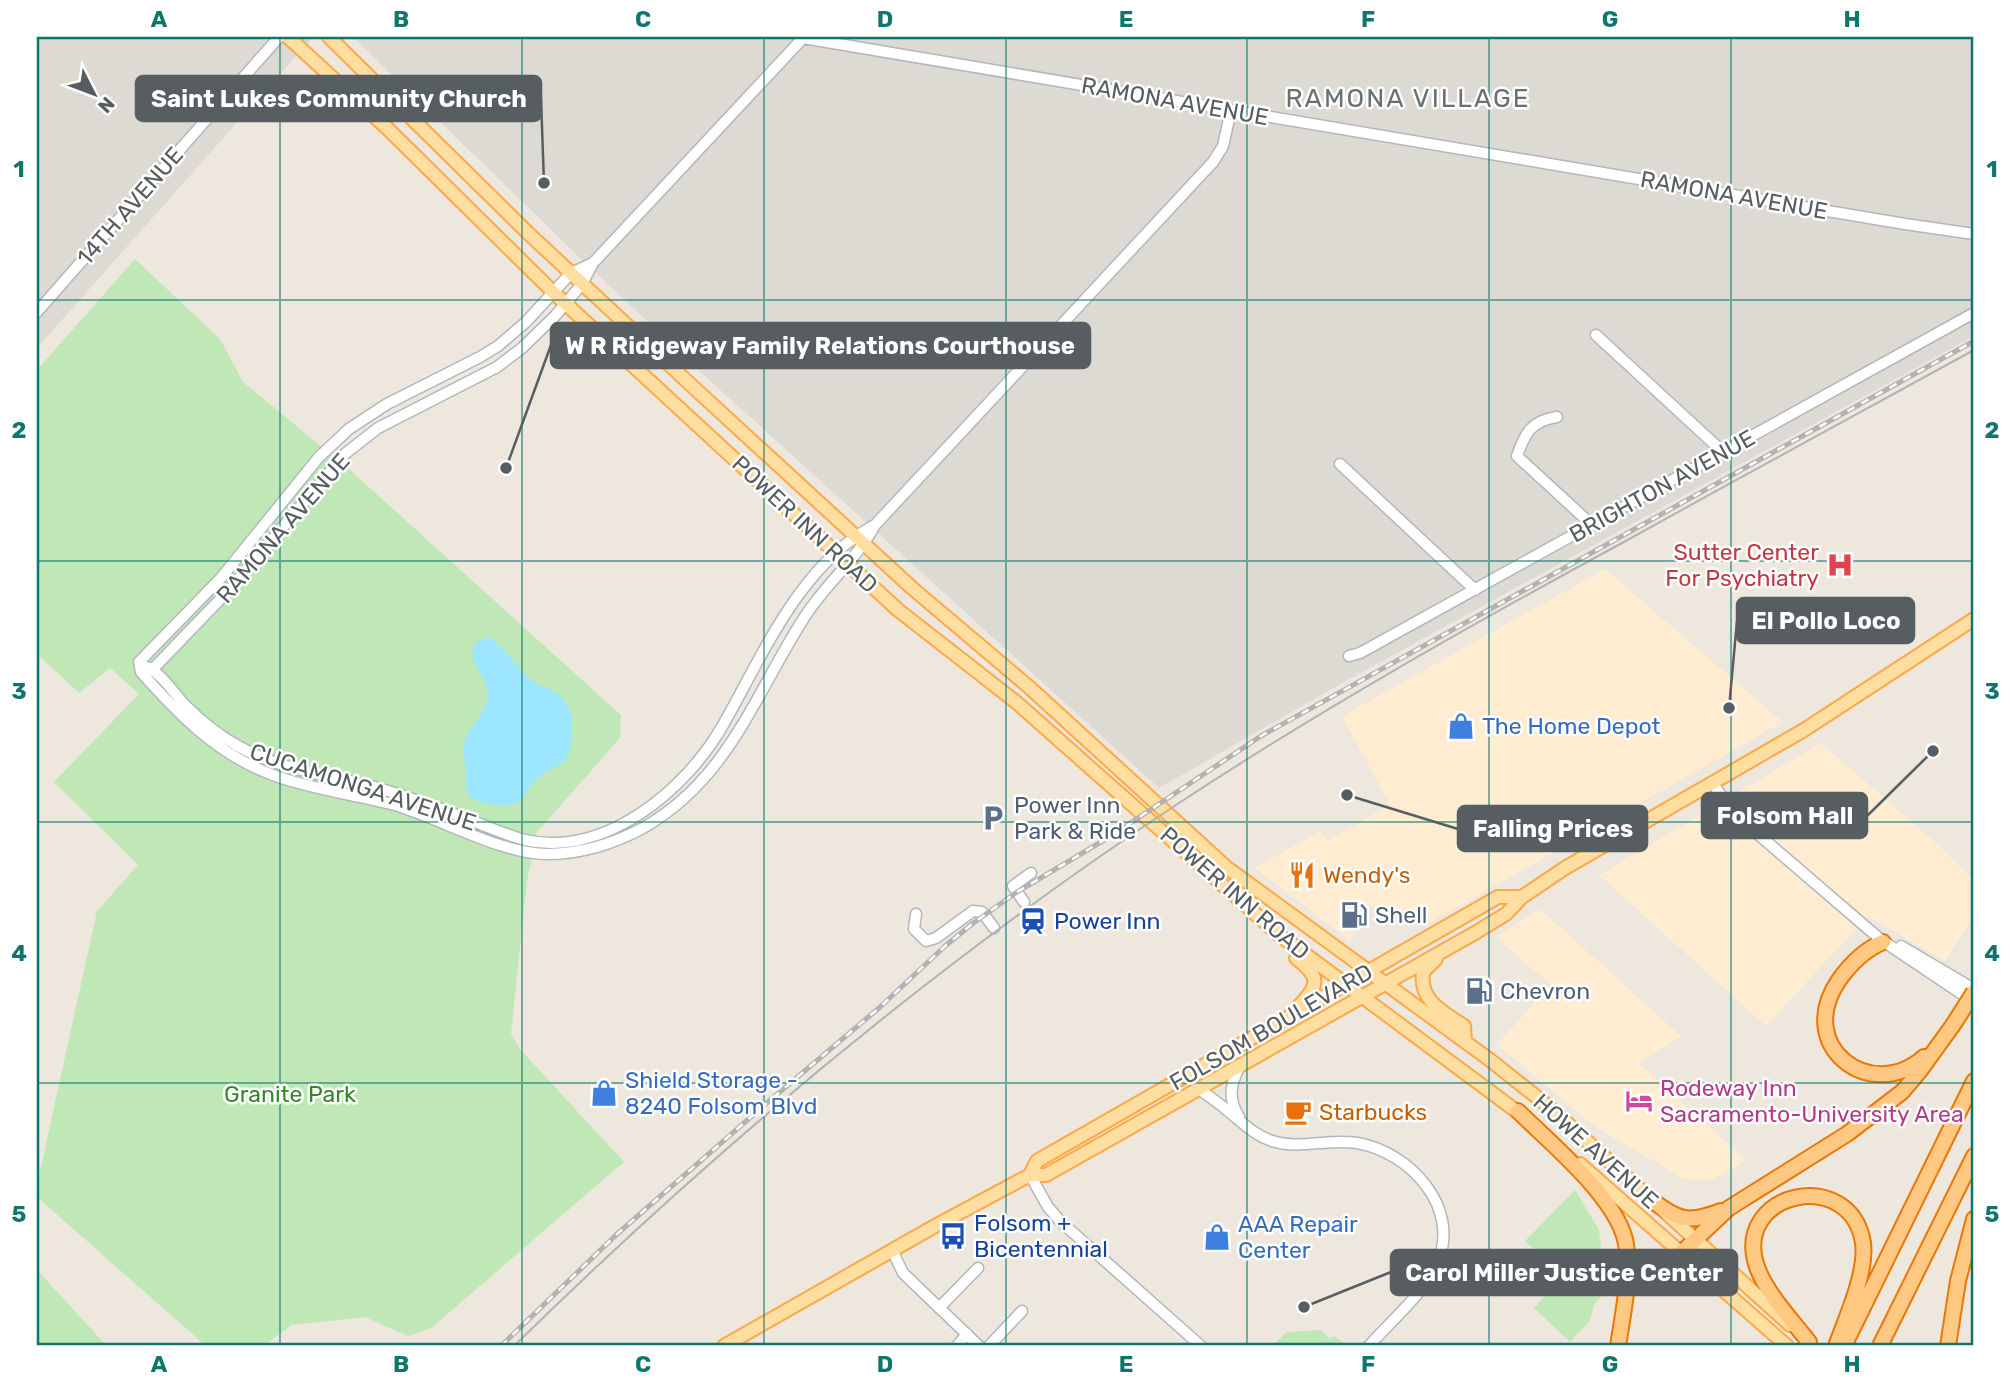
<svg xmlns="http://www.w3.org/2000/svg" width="2011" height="1383" viewBox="0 0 2011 1383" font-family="Rubik,sans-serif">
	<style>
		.commercial { fill: #ffecd1 }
		.industrial { fill: #ddd9d3 }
		.green { fill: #c0e8b7 }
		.water { fill: #9ce6ff }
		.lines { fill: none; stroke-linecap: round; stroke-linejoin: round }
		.minor-casing { stroke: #b1b7bb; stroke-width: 13 }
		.major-casing { stroke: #ffa845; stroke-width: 16 }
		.highway-casing { stroke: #eb7600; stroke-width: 18 }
		.minor { stroke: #fff; stroke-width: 10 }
		.major { stroke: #ffdea1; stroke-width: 12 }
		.highway { stroke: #ffc883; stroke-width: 14 }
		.tram { stroke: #b1b2b2; stroke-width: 2 }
		.rail-casing { stroke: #b1b2b2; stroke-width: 5 }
		.rail { stroke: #fff; stroke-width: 2.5; stroke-dasharray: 8; stroke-linecap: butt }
		.highway-bridge-casing { stroke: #eb7600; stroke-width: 18; stroke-linecap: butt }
		.highway-bridge { stroke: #ffc883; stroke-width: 14 }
		.grid { fill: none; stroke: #0f766e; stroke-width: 2; stroke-opacity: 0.55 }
		.labels { text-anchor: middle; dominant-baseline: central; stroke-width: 5; stroke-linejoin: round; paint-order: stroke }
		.street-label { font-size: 23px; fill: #575e61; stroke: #fff }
		.health-label { font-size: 23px; fill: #be3a42; stroke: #fff; text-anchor: end }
		.shop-label { font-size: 23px; fill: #366cbe; stroke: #fff; text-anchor: start }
		.service-label { font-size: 23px; fill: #4e5e75; stroke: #fff; text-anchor: start }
		.food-label { font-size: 23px; fill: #c56008; stroke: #fff; text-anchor: start }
		.transit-label { font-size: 23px; fill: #164399; stroke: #fff; text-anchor: start }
		.hotel-label { font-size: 23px; fill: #b23c85; stroke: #fff; text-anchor: start }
		.park-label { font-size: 23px; fill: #38852c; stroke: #fff }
		.quarter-label { font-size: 26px; letter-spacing: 2px; fill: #687073; stroke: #fff }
		.leader { fill: none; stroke: #575e61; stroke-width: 2.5 }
		.callout-dot { fill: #575e61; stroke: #fff; stroke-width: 2.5 }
		.callout { fill: #575e61; stroke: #575e61; stroke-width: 2.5 }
		.callout-label { font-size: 24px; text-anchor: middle; font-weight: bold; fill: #fff }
		.neatline { fill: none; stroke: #0f766e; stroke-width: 2.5 }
		.grid-label { font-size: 23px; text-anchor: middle; font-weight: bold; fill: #0f766e }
	</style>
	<rect width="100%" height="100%" fill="#ede7de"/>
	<!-- commercial -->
	<path class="commercial" d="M1605,569l178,153 -352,200 -38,-14 -25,-2 -18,35 -95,-73 66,-37 6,10 63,-36 -48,-89z
		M1821,743l115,100 38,38v35l-29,45 -77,-45 -102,110 -167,-151z
		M1540,909l141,127 -43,27 42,35 -1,2 68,61 -36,19 -27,-1 -90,-53 -93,-78 -4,-4 54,-59 -55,-48z"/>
	<!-- industrial -->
	<path class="industrial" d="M37,37h276l-276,311z
		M353,37h1621v299l-630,346 -185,106 -453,-411 -130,-123z"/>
	<!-- green -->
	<path class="green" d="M135,259l85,80 23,43 108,89 270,244 -1,23 -83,94 -10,49 -16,153 9,15 104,113 -193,166 -23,8 -43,-19 -73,8 -29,21h-57l-169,-149v-12l60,-274 41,-46 -84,-83 85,-88 -29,-26 -31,25 -42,-39v-284z
		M1575,1190l24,40 4,34 -3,34 -6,6 -4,17 -20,21 -36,-34 29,-32 -38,-35z
		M37,1270l70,76h-70z
		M1320,1330l10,9 5,-3 8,7 -3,3h-68l15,-14z"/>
	<!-- water -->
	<path class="water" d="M488,637c17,9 28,30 42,42 9,7 20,9 29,16 19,14 14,47 7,66 -11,7 -22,10 -31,20 -7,7 -11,21 -21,23 -8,2 -19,1 -27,0 -25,-5 -20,-15 -21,-35 -1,-9 -5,-17 -2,-26 5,-16 19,-27 23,-43 6,-24 -25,-36 -11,-58z"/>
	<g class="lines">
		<defs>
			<path id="minor" d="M37,312l242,-275
				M1596,335l127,117
				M1557,417c-26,4 -32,16 -40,39l75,69
				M1340,464l135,126
				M1349,656l11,-3 614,-340
				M139,662l2,10c38,43 77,83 132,103 37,14 79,19 118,29 47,13 110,50 156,50 33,0 66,-10 96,-26 84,-48 110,-129 159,-207 21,-35 54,-60 73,-96l338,-363 10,-16 8,-36
				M139,662l82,-84 98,-121 30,-28 38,-25 93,-47 18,-11 28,-24 45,-49 22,-10
				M147,667c15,7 26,25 37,37 16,16 34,31 54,42 45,26 98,29 147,44 29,9 57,19 85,30 18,7 36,15 55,20 80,18 161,-50 198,-115 40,-70 77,-161 152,-200
				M141,672l11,-2 78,-81 116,-136 32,-25 119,-61 25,-19 33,-32 27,-32 11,-21 210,-225 1102,186 69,10
				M1713,784l18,25 14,14 135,116 94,63
				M1024,902l-11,-16 18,-13
				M916,914l-2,15 12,12 10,-3 37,-27 9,1 12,16
				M1901,946l73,43
				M1198,1088c10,8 21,15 30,23 14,11 26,24 44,30 28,9 56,-3 85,2 53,9 105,65 80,121 -13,29 -47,58 -68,82
				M1239,1117c-11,-18 -9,-33 1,-51
				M1030,1175l18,32 12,14 141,125
				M892,1250l11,23 76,73
				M1479,1274l6,-4
				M939,1308l39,-40
				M957,1346l10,-12
				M989,1346l33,-35"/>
			<path id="major" d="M288,37l99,91 166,164 345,318 118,92 262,232 245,182
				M329,37l199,196 163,152 221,203 117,99 197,180 264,193 58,46 242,219
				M1296,958c24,19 24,26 3,48
				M1436,959l-13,13c-4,29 20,40 41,54l1,16
				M1580,1164l207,182
				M1030,1175l7,-14 461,-264h24
				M724,1346l211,-120 95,-51h16l429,-242 31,-19 16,-17 43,-29 239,-138 170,-111"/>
			<path id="highway" d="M1883,942c-19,8 -32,21 -44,38 -46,67 33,124 85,77
				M1518,1111c33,33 100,87 108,133 5,33 -3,69 -8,102
				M1651,1200c29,20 36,24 70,11
				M1681,1253l48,-45 118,-74 55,-42 17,-20 34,-47
				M1809,1342c-18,-23 -42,-48 -52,-75 -26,-76 94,-101 106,-24 4,30 -17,75 -27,103
				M1846,1342l128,-261
				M1880,1346l94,-190
				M1948,1346l10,-65 16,-62"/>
		</defs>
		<!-- minor casing -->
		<use href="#minor" class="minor-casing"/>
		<!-- major casing -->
		<use href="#major" class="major-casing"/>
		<!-- highway casing -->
		<use href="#highway" class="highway-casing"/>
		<!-- minor -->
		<use href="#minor" class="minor"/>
		<!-- major -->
		<use href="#major" class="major"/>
		<!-- highway -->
		<use href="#highway" class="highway"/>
		<!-- tram -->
		<path class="tram" d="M514,1346c203,-199 424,-384 662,-541 144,-95 295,-180 446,-262 117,-65 235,-129 352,-193"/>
		<defs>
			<path id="rail" d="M501,1346l115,-111 152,-133 111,-94 65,-61 28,-23 45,-32 94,-56 150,-100 713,-395"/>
		</defs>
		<!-- rail casing -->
		<use href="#rail" class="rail-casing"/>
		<!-- rail -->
		<use href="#rail" class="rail"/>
		<defs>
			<path id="highway-bridge" d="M1953,1025l21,-33"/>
		</defs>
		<!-- highway-bridge casing -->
		<use href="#highway-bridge" class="highway-bridge-casing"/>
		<!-- highway-bridge -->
		<use href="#highway-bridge" class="highway-bridge"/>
	</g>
	<!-- grid -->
	<path class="grid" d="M280,37v1309M522,37v1309M764,37v1309M1006,37v1309M1247,37v1309M1489,37v1309M1731,37v1309M37,300h1937M37,561h1937M37,822h1937M37,1083h1937"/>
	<!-- icons -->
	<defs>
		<symbol id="hospital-bare" viewBox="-9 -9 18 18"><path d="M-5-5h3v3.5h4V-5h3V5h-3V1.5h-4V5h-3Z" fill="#e0444e" stroke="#fff" stroke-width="2.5" paint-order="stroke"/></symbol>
		<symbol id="shop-bare" viewBox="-9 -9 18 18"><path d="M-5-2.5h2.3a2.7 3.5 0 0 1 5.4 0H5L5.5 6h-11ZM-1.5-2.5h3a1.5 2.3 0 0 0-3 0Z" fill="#3f7fe0" stroke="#fff" stroke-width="2.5" paint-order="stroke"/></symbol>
		<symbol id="parking-bare" viewBox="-9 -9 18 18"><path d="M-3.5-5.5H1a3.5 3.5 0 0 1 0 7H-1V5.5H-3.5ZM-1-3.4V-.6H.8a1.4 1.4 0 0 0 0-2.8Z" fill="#5c6f8a" stroke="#fff" stroke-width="2.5" paint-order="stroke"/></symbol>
		<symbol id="restaurant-bare" viewBox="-9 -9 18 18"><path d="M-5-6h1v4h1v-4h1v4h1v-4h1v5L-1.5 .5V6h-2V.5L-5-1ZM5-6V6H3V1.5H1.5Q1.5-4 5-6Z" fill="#e8710a" stroke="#fff" stroke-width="2.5" paint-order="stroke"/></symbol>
		<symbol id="fuel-bare" viewBox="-9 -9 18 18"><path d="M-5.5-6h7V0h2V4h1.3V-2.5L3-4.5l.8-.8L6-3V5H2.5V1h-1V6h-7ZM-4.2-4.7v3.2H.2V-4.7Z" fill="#5c6f8a" stroke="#fff" stroke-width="2.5" paint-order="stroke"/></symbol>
		<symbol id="station-bare" viewBox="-9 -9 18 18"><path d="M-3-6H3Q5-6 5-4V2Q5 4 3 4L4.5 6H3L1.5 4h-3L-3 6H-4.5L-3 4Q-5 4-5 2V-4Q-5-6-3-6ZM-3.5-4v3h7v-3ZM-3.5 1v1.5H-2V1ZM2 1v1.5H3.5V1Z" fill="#1a4fb4" stroke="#fff" stroke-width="2.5" paint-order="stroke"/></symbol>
		<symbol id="hotel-bare" viewBox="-9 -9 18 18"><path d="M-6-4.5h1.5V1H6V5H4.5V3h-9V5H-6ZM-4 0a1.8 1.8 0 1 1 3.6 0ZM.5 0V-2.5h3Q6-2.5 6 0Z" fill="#d1479c" stroke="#fff" stroke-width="2.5" paint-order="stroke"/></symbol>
		<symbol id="cafe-bare" viewBox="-9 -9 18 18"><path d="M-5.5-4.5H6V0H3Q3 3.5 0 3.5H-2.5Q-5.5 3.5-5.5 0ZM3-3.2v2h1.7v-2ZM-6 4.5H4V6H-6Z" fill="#e8710a" stroke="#fff" stroke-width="2.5" paint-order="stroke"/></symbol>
		<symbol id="bus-bare" viewBox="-9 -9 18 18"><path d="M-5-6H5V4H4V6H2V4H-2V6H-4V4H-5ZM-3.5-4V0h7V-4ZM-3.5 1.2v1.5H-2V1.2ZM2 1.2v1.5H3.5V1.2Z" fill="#1a4fb4" stroke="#fff" stroke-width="2.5" paint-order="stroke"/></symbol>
	</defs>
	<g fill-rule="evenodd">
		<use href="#hospital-bare" x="1821" y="546" width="38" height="38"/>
		<use href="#shop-bare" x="1442" y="707" width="38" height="38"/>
		<use href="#parking-bare" x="974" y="799" width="38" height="38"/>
		<use href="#restaurant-bare" x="1283" y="856" width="38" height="38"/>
		<use href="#fuel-bare" x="1335" y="896" width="38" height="38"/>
		<use href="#station-bare" x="1014" y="902" width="38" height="38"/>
		<use href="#fuel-bare" x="1460" y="972" width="38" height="38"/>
		<use href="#shop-bare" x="585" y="1074" width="38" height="38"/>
		<use href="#hotel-bare" x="1620" y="1082" width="38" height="38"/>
		<use href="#cafe-bare" x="1279" y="1093" width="38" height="38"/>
		<use href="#bus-bare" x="934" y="1217" width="38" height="38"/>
		<use href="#shop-bare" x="1198" y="1218" width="38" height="38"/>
	</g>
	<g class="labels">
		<!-- street labels -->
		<g class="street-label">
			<text transform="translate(1175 101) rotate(10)">RAMONA AVENUE</text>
			<text transform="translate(1734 195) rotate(10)">RAMONA AVENUE</text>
			<text transform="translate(130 206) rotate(-49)">14TH AVENUE</text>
			<text transform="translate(1662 486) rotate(-29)">BRIGHTON AVENUE</text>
			<text transform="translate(805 524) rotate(43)">POWER INN ROAD</text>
			<text transform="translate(283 528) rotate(-49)">RAMONA AVENUE</text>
			<text transform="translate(363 787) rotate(18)">CUCAMONGA AVENUE</text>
			<text transform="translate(1235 893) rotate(41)">POWER INN ROAD</text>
			<text transform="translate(1271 1027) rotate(-30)">FOLSOM BOULEVARD</text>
			<text transform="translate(1596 1151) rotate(42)">HOWE AVENUE</text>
		</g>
		<!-- health labels -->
		<g class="health-label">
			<text x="1819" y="552">Sutter Center<tspan x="1819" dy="26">For Psychiatry</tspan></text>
		</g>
		<!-- shop labels -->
		<g class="shop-label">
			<text x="1482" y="726">The Home Depot</text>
			<text x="625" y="1080">Shield Storage -<tspan x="625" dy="26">8240 Folsom Blvd</tspan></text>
			<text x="1238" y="1224">AAA Repair<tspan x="1238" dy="26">Center</tspan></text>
		</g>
		<!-- service labels -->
		<g class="service-label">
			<text x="1014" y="805">Power Inn<tspan x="1014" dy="26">Park &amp; Ride</tspan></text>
			<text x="1375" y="915">Shell</text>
			<text x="1500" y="991">Chevron</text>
		</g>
		<!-- food labels -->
		<g class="food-label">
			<text x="1323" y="875">Wendy's</text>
			<text x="1319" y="1112">Starbucks</text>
		</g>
		<!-- transit labels -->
		<g class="transit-label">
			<text x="1054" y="921">Power Inn</text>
			<text x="974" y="1223">Folsom +<tspan x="974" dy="26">Bicentennial</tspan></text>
		</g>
		<!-- hotel labels -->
		<g class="hotel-label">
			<text x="1660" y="1088">Rodeway Inn<tspan x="1660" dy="26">Sacramento-University Area</tspan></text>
		</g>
		<!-- park labels -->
		<g class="park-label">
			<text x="290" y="1094">Granite Park</text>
		</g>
		<!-- quarter labels -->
		<g class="quarter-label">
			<text x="1408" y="98">RAMONA VILLAGE</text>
		</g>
	</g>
	<!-- callouts -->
	<path class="leader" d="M544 183L541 99M506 468L551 345M1729 708L1737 621M1933 751L1867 816M1347 795L1458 829M1304 1307L1391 1272"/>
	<g class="callout-dot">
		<circle cx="544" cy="183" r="7"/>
		<circle cx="506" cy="468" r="7"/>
		<circle cx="1729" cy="708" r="7"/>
		<circle cx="1933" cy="751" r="7"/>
		<circle cx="1347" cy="795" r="7"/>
		<circle cx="1304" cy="1307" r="7"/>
	</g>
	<g class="callout">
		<rect x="136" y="76" width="405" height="45" rx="7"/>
		<rect x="551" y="323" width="539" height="45" rx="7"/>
		<rect x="1737" y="598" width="177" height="45" rx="7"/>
		<rect x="1702" y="793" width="165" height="45" rx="7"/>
		<rect x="1458" y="806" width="189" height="45" rx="7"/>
		<rect x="1391" y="1250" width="346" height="45" rx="7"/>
	</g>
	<g class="callout-label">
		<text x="339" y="107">Saint Lukes Community Church</text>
		<text x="820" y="354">W R Ridgeway Family Relations Courthouse</text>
		<text x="1826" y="629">El Pollo Loco</text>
		<text x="1785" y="824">Folsom Hall</text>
		<text x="1553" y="837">Falling Prices</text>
		<text x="1564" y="1281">Carol Miller Justice Center</text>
	</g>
	<!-- border -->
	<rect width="2011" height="1383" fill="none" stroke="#ffffff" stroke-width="77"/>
	<!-- north arrow -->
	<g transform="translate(94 94) rotate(132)" stroke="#ffffff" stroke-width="5" paint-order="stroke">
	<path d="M0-5L12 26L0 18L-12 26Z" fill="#575e61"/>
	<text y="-10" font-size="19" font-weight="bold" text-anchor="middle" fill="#575e61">N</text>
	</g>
	<rect x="38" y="38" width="1934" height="1306" class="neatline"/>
	<g class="grid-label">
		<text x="159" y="27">A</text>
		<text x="401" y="27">B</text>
		<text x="643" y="27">C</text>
		<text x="885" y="27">D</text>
		<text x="1126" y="27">E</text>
		<text x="1368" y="27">F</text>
		<text x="1610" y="27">G</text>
		<text x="1852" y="27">H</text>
		<text x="19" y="177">1</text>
		<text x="1992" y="177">1</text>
		<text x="19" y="438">2</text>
		<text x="1992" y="438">2</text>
		<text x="19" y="699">3</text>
		<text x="1992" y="699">3</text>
		<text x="19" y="961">4</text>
		<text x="1992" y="961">4</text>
		<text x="19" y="1222">5</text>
		<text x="1992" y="1222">5</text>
		<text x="159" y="1372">A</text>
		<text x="401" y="1372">B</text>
		<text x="643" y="1372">C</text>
		<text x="885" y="1372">D</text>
		<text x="1126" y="1372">E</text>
		<text x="1368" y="1372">F</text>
		<text x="1610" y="1372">G</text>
		<text x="1852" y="1372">H</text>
	</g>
</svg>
